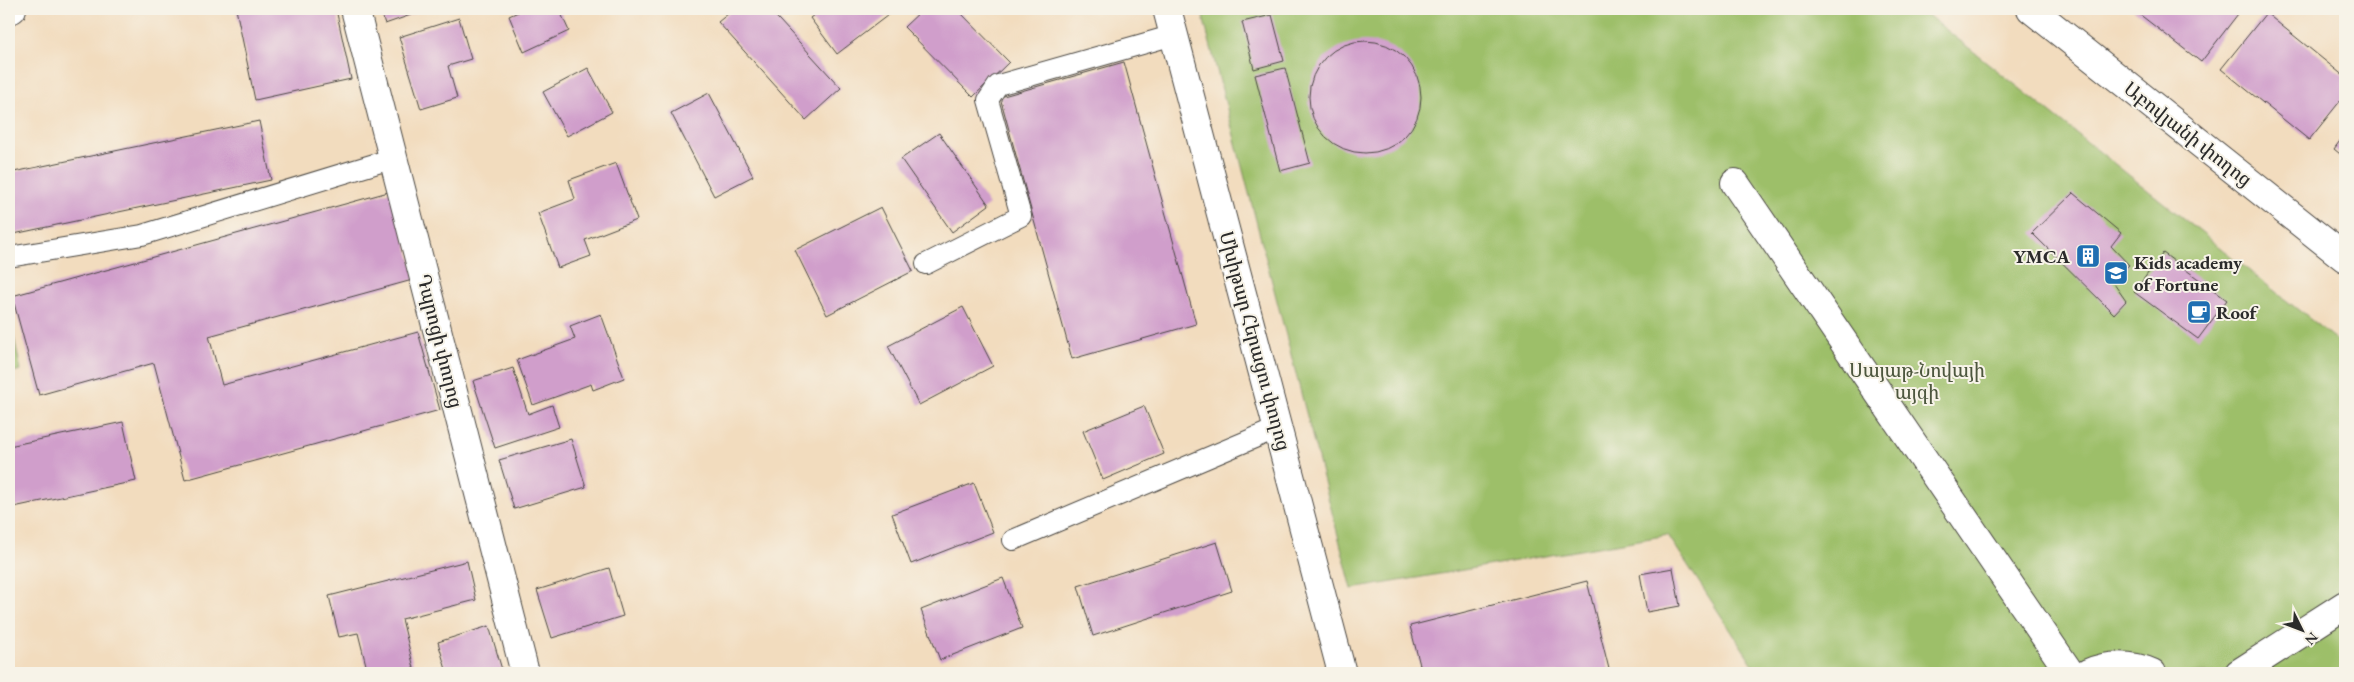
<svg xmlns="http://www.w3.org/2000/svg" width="2354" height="682" viewBox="0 0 2354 682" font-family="'EB Garamond','Noto Serif Armenian',serif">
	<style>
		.green { fill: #9dbf69; stroke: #64754a }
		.building { fill: #d09ecb }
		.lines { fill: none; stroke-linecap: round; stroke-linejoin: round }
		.service-casing { stroke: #494641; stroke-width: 22 }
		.pedestrian-casing { stroke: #494641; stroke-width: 30 }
		.minor-casing { stroke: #494641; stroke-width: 30 }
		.tertiary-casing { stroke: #494641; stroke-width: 30 }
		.service { stroke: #fff; stroke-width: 20 }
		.pedestrian { stroke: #fff; stroke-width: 28 }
		.minor { stroke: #fff; stroke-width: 28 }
		.tertiary { stroke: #fff; stroke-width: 28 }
		.labels { text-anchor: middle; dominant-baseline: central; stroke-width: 4; stroke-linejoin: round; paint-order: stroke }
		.street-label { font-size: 19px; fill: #2b2b2b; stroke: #f7f3e8 }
		.poi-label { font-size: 19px; font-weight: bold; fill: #2b2b2b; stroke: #f7f3e8; text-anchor: start }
		.park-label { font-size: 19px; fill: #4d573e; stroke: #f7f3e8 }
	</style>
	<rect width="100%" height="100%" fill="#f7f3e8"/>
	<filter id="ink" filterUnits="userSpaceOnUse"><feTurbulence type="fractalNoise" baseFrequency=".02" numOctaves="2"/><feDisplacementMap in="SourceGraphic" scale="10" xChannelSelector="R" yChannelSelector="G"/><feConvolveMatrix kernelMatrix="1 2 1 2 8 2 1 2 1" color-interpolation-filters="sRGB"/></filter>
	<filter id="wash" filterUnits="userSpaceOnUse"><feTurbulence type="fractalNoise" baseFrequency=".0096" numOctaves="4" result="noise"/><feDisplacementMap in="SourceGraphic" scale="20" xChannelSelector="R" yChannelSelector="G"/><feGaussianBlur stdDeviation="1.12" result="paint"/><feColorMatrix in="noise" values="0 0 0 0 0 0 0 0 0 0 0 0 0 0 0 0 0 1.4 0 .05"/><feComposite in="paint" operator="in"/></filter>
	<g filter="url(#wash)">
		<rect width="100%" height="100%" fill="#f2dcbe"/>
		<!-- green -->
		<path class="green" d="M1201,9h719l425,338v326h-583l-4,-1 -90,-137 -316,54z
			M9,314l12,56 -12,3z"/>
		<g id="blocks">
			<!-- building -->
			<path class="building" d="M236,9h100l15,70 -96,21z
				M380,9h48l-43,15z
				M525,9h34l10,22 -45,21 -15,-36z
				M734,9h35l72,79 -35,32 -88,-98z
				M822,9h74l-59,45 -27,-36z
				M923,9h34l52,53 -36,35 -69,-70z
				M2135,9h104l2,1 -40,52 -67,-52z
				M2266,13l79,64v18l-36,45 -88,-71z
				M1272,15l12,46 -30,8 -12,-47z
				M459,18l12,41 -23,7 9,32 -36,11 -22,-72z
				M1309 97a56 56 0 1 1 112 0a56 56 0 1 1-112 0Z
				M1124,62l72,262 -124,35 -72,-262z
				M588,68l24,44 -45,24 -24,-44z
				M1285,68l25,95 -30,8 -25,-96z
				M709,93l44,83 -39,20 -43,-83z
				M259,121l12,59 -262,55v-62z
				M939,133l50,72 -37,27 -51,-73z
				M2345,134v24l-11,-9z
				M616,163l21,57 -52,20 6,16 -33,12 -20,-55 37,-14 -6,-19z
				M392,191l24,88 -207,57 13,49 196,-53 22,78 -255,70 -31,-117 -115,32 -27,-99z
				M2073,193l48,40 -10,13 18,19 -17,16 14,20 -12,13 -82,-81z
				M881,207l32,64 -86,44 -32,-65z
				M2163,253l64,47 -29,39 -64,-47z
				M963,307l30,59 -74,39 -31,-59z
				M601,314l23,64 -31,12 -2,-6 -58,21 -16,-45 58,-21 -5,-13z
				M513,368l15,46 24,-9 7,22 -64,21 -22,-67z
				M1144,406l20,48 -61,26 -20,-49z
				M123,422l13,59 -127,27v-62z
				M571,439l15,48 -72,22 -15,-49z
				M974,483l19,49 -82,32 -19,-50z
				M1217,542l15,49 -139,45 -15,-50z
				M467,561l9,39 -74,19 12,49 -19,5h-27l-10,-40 -19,4 -10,-41z
				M609,568l14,48 -71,22 -15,-48z
				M1673,568l7,38 -33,6 -7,-38z
				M1003,578l19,50 -82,32 -19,-50z
				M1587,581l23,92h-188l-12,-47z
				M489,626l14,47h-56l-9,-31z"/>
		</g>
	</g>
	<g filter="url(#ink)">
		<use href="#blocks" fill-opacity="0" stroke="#494641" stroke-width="1"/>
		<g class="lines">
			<defs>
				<path id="service" d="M9,257l133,-22 252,-77
					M926,264l95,-48 -33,-116 10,-15 176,-50
					M1013,540l265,-112"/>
				<path id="pedestrian" d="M1735,183l335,490
					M2088,673c20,-9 44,-9 64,0
					M2239,673l106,-68"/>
				<path id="minor" d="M355,9l170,664
					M1167,9l175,664
					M9,10l3,-1"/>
				<path id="tertiary" d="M2031,9l314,249"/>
			</defs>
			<!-- service casing -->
			<use href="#service" class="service-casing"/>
			<!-- pedestrian casing -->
			<use href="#pedestrian" class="pedestrian-casing"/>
			<!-- minor casing -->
			<use href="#minor" class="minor-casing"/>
			<!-- tertiary casing -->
			<use href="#tertiary" class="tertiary-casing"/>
			<!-- service -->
			<use href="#service" class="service"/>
			<!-- pedestrian -->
			<use href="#pedestrian" class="pedestrian"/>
			<!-- minor -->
			<use href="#minor" class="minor"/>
			<!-- tertiary -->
			<use href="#tertiary" class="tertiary"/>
		</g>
	</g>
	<!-- icons -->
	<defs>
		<symbol id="building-square" viewBox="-11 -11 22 22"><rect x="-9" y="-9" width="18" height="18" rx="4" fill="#1f6fb2" stroke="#f7f3e8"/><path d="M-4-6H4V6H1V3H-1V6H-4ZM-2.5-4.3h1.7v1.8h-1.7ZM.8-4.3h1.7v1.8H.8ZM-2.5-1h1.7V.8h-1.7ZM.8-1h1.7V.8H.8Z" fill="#fff"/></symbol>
		<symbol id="school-square" viewBox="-11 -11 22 22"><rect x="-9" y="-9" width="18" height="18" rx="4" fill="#1f6fb2" stroke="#f7f3e8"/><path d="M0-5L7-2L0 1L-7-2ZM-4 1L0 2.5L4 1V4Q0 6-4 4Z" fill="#fff"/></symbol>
		<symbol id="cafe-square" viewBox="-11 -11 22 22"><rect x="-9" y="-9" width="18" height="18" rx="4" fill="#1f6fb2" stroke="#f7f3e8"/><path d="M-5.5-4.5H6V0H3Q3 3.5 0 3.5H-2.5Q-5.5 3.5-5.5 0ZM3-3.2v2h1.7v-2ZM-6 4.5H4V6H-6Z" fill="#fff"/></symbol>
	</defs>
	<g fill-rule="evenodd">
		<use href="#building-square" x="2074" y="242" width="28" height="28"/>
		<use href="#school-square" x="2102" y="259" width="28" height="28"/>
		<use href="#cafe-square" x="2185" y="298" width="28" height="28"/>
	</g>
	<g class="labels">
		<!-- street labels -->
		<g class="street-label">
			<text transform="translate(2188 134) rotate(38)">Աբովյանի փողոց</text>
			<text transform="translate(440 341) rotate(76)">Դպրոցի փողոց</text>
			<text transform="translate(1255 341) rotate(75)">Մխիթար Հերացու փողոց</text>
		</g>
		<!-- poi labels -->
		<g class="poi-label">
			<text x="2070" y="256" text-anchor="end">YMCA</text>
			<text x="2134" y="262">Kids academy<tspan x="2134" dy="22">of Fortune</tspan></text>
			<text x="2216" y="312">Roof</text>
		</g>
		<!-- park labels -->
		<g class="park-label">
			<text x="1917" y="370">Սայաթ-Նովայի<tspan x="1917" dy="22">այգի</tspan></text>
		</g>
	</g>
	<!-- margin -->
	<rect width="2354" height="682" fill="none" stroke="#f7f3e8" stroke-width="30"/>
	<!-- north arrow -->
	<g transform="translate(2302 630) rotate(132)" stroke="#f7f3e8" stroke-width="4" paint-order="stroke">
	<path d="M0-4L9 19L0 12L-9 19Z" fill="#2b2b2b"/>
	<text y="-8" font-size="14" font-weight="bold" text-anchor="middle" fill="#2b2b2b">N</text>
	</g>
</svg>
